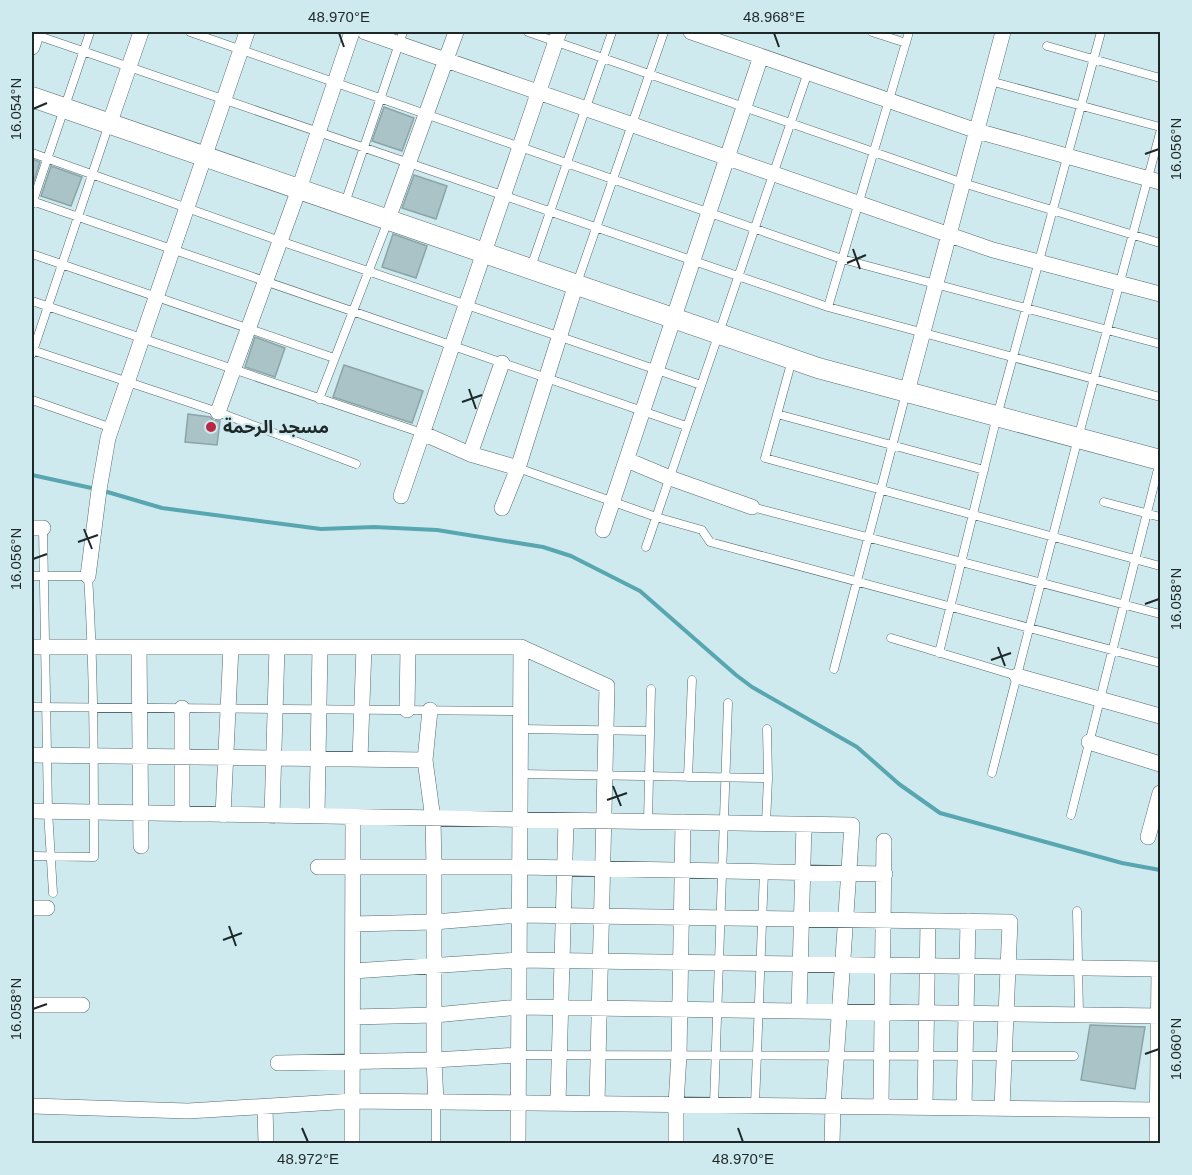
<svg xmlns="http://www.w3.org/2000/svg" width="1192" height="1175" viewBox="0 0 1192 1175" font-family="Helvetica,'Noto Sans Arabic',sans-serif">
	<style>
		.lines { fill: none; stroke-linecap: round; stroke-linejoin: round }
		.stream { stroke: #57a6b0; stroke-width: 4 }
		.building { fill: #a9c3c7; stroke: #8ba4a8; stroke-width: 1.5 }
		.service-casing { stroke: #536b6e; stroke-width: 9 }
		.minor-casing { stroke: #536b6e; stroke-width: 16 }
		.tertiary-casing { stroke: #536b6e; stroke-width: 21 }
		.service { stroke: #fff; stroke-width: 8 }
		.minor { stroke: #fff; stroke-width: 15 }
		.tertiary { stroke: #fff; stroke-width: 20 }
		.ticks { fill: none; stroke: #1e2829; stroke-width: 2 }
		.poi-dot { fill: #b92742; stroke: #cfeaee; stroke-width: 2 }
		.labels { text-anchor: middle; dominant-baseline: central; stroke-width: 4.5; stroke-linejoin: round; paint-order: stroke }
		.poi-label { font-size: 18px; font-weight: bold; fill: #1e2829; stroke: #cfeaee; text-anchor: start }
		.neatline { fill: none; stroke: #1e2829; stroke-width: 2 }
		.ticks-label { font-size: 15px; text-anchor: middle; fill: #1e2829 }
	</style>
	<rect width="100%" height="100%" fill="#cfeaee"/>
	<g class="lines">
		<!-- stream -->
		<path class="stream" d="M32,475l64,14
			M104,491l58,17 159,21 53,-2 63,3 106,17 28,9 69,35 96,84 16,12 105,60 42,37 41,29 182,50 38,7"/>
	</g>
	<!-- building -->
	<path class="building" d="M384,107l30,11 -12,33 -30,-10z
		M32,159l8,3 -8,25z
		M51,166l31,11 -11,29 -30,-10z
		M414,175l33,11 -11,33 -34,-11z
		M393,234l34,12 -11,32 -34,-11z
		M255,337l30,11 -10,29 -30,-10z
		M344,365l79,26 -11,32 -79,-26z
		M188,414l22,3 4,4h6l-3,24 -32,-3z
		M1090,1025l55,2 -10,62 -54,-9z"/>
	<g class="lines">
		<defs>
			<path id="service" d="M190,32l652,227 318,85
				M528,32l435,151 197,60
				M872,32l34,11
				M36,35l792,272 332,90
				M1047,46l113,32
				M990,81l170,46
				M32,153l248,88 421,144
				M32,201l654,225
				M345,203l58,-171
				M32,204l58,-172
				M32,254l302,104
				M531,267l81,-235
				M577,283l87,-251
				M32,301l390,132
				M828,307l81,-275
				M32,350l186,62 138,52
				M32,354l77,-230
				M792,360l-27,98 395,108
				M319,399l69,-178
				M32,400l80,28
				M777,414l207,56
				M518,468l138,49 46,13 8,12 450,121
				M1104,502l56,15
				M752,507l408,107
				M43,528l5,283 5,82
				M646,547l162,-475
				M32,576h56c6,94 6,188 6,281l-62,-1
				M891,638l126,38
				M939,653l58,-237 104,-384
				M834,669l72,-276
				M32,707l489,4
				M520,729l130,2
				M992,773l86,-335 82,-305
				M520,774l248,4
				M688,777l4,-97
				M1071,815l89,-354
				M648,822l3,-133
				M766,823l2,-45 -1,-49
				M1077,911l2,104
				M519,1055l555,1
				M714,1104l14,-401
				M755,1105l9,-233
				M436,1144v-42"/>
			<path id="minor" d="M365,32l628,218 167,44
				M691,32l286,99 183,51
				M32,47l5,-15
				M110,122l31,-90
				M388,219l68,-187
				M907,392l96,-360
				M218,412l81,-223 53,-157
				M422,433l48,21 48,14
				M470,454l32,-91
				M627,460l43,18 82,29
				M401,496l158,-464
				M502,508l16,-40 58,-184
				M32,528h11
				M603,530l158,-474
				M88,576l11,-86 9,-52 139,-406
				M32,647h489l86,39 -10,417
				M139,647l2,199
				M1017,676l143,40
				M182,708v106
				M407,710l1,-63
				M430,710l-5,50 8,59 1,48v193l2,42
				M1089,742l71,22
				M32,755l393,5
				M360,759l4,-112
				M32,811l820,14 -19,281 -1,38
				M223,815l8,-168
				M272,816l5,-169
				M317,816l3,-169
				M1148,837l12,-44
				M318,867h202l365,7
				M32,908h15
				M353,924l81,-2 85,-7 491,7 -8,186
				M353,971l166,-11 641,9
				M32,1005h50
				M799,1011l5,-187
				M353,1017l82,-2 84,-8 641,9
				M278,1063l156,-3 85,-5
				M558,1102l8,-281
				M32,1106l156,5 165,-10 807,9
				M881,1106l3,-265
				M265,1107l1,37
				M925,1107l3,-186
				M964,1107l4,-186
				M352,1144l1,-327
				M518,1144l3,-497
				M676,1144v-40l3,-49 4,-233
				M1157,1144l2,-175"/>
			<path id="tertiary" d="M32,97l786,271 342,92"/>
		</defs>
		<!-- service casing -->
		<use href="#service" class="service-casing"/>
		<!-- minor casing -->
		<use href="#minor" class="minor-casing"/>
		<!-- tertiary casing -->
		<use href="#tertiary" class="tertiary-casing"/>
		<!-- service -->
		<use href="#service" class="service"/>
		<!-- minor -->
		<use href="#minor" class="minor"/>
		<!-- tertiary -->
		<use href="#tertiary" class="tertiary"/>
	</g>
	<!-- ticks -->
	<path class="ticks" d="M339,33l5,14M774,33l5,14M33,109l14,-6M1145,154l14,-5M853,249l7,20M847,263l19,-8M469,389l7,20M462,402l20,-7M84,529l8,20M78,542l20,-7M33,559l14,-5M1145,604l14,-5M998,647l7,19M991,660l20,-7M613,786l8,20M607,800l20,-7M229,926l7,20M223,940l19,-7M33,1009l14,-5M1145,1054l14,-5M302,1128l6,14M738,1128l5,14"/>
	<!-- markers -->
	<circle class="poi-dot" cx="211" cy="427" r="6"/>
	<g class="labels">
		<!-- poi labels -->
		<g class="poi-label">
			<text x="223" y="427">مسجد الرحمة</text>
		</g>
	</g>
	<!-- border -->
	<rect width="1192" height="1175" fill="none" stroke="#cfeaee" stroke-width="66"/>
	<rect x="33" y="33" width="1126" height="1109" class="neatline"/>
	<g class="ticks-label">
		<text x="339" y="22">48.970°E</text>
		<text x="774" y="22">48.968°E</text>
		<text transform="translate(16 109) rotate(-90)" y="5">16.054°N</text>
		<text transform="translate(1176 149) rotate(-90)" y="5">16.056°N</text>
		<text transform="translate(16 559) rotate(-90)" y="5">16.056°N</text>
		<text transform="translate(1176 599) rotate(-90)" y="5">16.058°N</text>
		<text transform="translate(16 1009) rotate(-90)" y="5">16.058°N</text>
		<text transform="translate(1176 1049) rotate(-90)" y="5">16.060°N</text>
		<text x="308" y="1164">48.972°E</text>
		<text x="743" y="1164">48.970°E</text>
	</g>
</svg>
